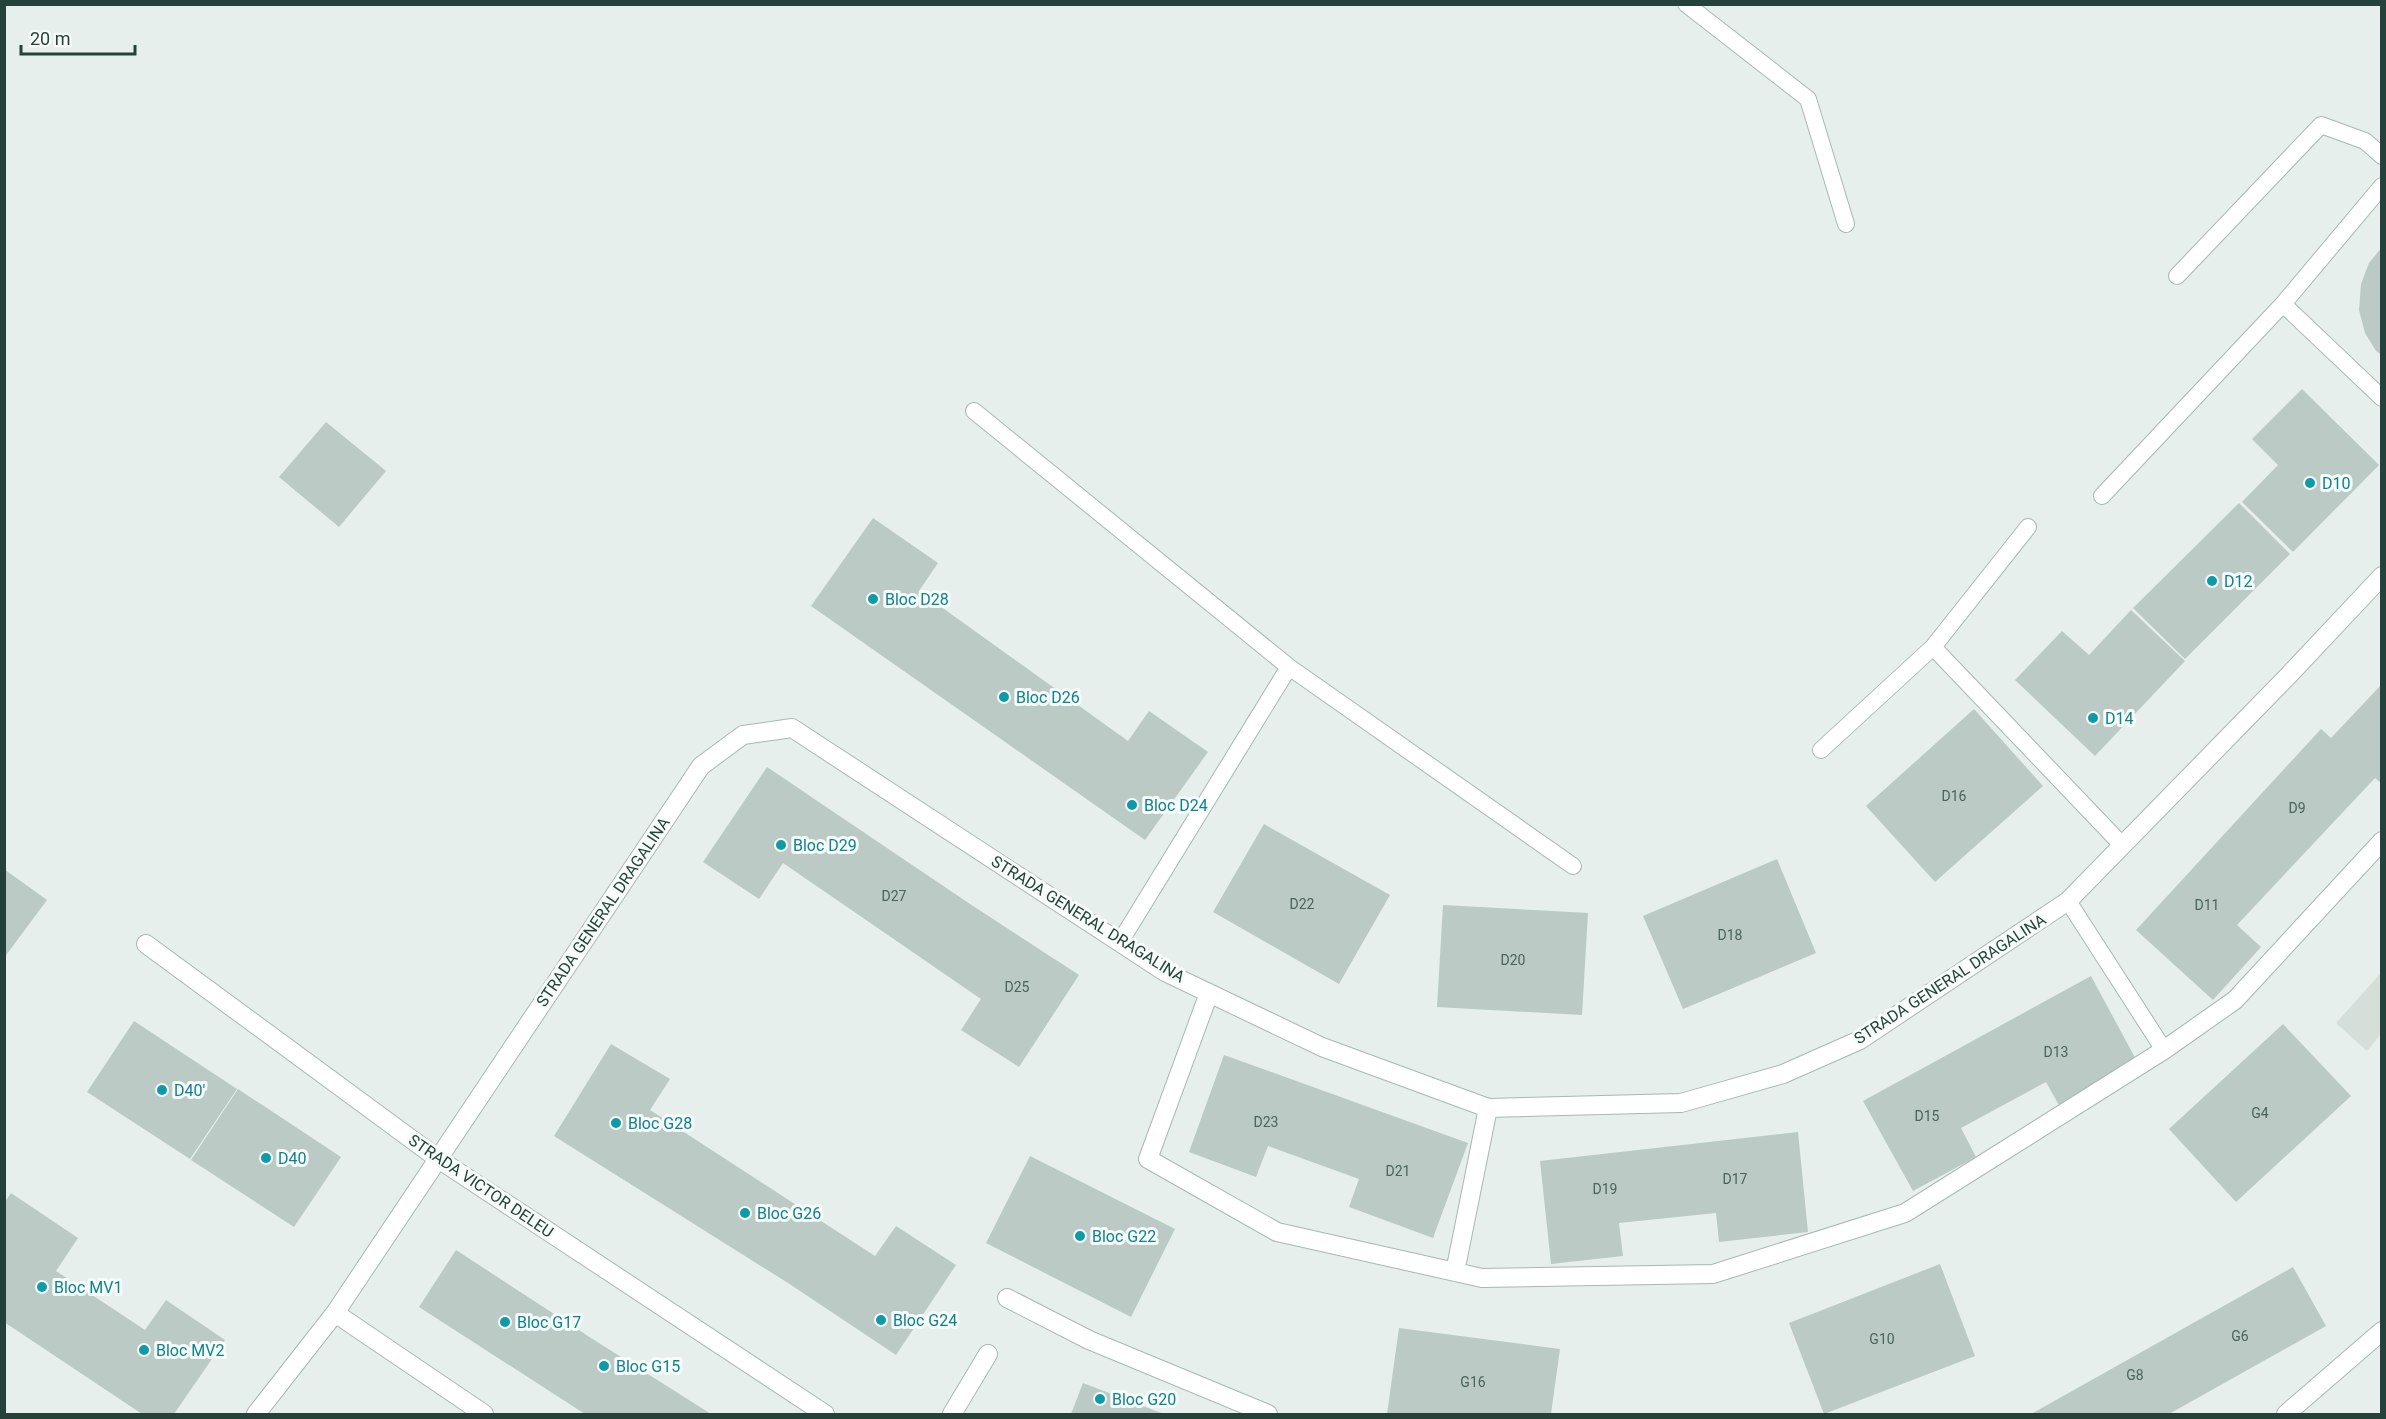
<svg xmlns="http://www.w3.org/2000/svg" width="2386" height="1419" viewBox="0 0 2386 1419" font-family="Roboto,sans-serif">
	<style>
		.built { fill: #d4dfda }
		.building { fill: #bbcac4 }
		.lines { fill: none; stroke-linecap: round; stroke-linejoin: round }
		.lane-casing { stroke: #a8b8b2; stroke-width: 18 }
		.street-casing { stroke: #a8b8b2; stroke-width: 20 }
		.lane { stroke: #fff; stroke-width: 16 }
		.street { stroke: #fff; stroke-width: 18 }
		.culture-dot { fill: #0f9aa8; stroke: #f7fbf9; stroke-width: 2 }
		.labels { text-anchor: middle; dominant-baseline: central; stroke-width: 6; stroke-linejoin: round; paint-order: stroke }
		.number-label { font-size: 14px; fill: #4a645c }
		.culture-label { font-size: 16px; fill: #0d838f; stroke: #f7fbf9; text-anchor: start }
		.street-label { font-size: 16px; fill: #24423a; stroke: #f7fbf9 }
	</style>
	<rect width="100%" height="100%" fill="#e6efeb"/>
	<!-- built -->
	<path class="built" d="M2381,973v61l-14,17 -31,-28z"/>
	<!-- building -->
	<path class="building" d="M2382,247v108l-6,-4 -11,-18 -6,-23 2,-26 8,-21z
		M2302,389l77,76 -86,87 -51,-50 36,-37 -26,-26z
		M326,422l60,49 -47,56 -60,-50z
		M2239,503l51,51 -105,105 -52,-51z
		M873,518l65,45 -19,28 209,150 21,-30 59,41 -63,88 -334,-234z
		M2131,610l54,51 -90,95 -80,-76 47,-49 27,24z
		M2382,684v100l-7,-6 -138,147 24,22 -48,53 -77,-70 185,-201 10,9z
		M1974,709l69,77 -108,96 -69,-76z
		M767,767l203,137 109,71 -60,92 -58,-37 20,-31 -198,-136 -24,36 -56,-37z
		M1264,824l126,71 -51,89 -126,-72z
		M1777,859l39,94 -133,56 -40,-93z
		M4,869l43,31 -43,58z
		M1443,905l145,8 -6,102 -145,-8z
		M2091,976l48,89 -79,42 -14,-25 -85,46 15,29 -63,34 -50,-90z
		M134,1021l103,68 -47,70 -103,-67z
		M2283,1024l68,72 -115,106 -67,-73z
		M611,1044l59,35 -20,31 225,146 21,-30 60,39 -60,90 -108,-72 -234,-147z
		M1224,1055l244,88 -35,95 -84,-31 10,-28 -91,-33 -12,31 -67,-25z
		M238,1089l103,68 -47,70 -103,-67z
		M1798,1132l10,100 -89,10 -3,-29 -97,10 4,33 -72,8 -11,-103z
		M1030,1156l145,73 -44,88 -145,-74z
		M11,1193l67,45 -22,33 89,59 21,-30 59,40 -51,74h-32l-138,-92v-119z
		M456,1250l135,88 120,76h-126l-31,-20 -135,-87z
		M1940,1264l35,92 -151,58 -35,-91z
		M2293,1267l33,59 -157,88h-138z
		M1399,1328l161,21 -9,65h-164z
		M1083,1383l81,31h-93z"/>
	<g class="lines">
		<defs>
			<path id="lane" d="M1686,4l122,95 38,125
				M2177,276l144,-151 44,16 17,15
				M2283,304l99,-118
				M974,411l315,256 284,199
				M2102,496l181,-192 99,94
				M1933,647l95,-120
				M1821,750l112,-103 189,198
				M2068,901l96,149
				M1120,942l169,-275"/>
			<path id="street" d="M146,944l291,214 388,256
				M1209,993l-61,166 129,73 205,46 231,-4 192,-61 259,-163 71,-50 147,-159
				M1455,1272l33,-164
				M1007,1298l82,42 179,74
				M335,1313l149,101
				M256,1414l79,-101 366,-547 42,-31 49,-7 373,244 157,75 166,61 193,-5 102,-29 77,-34 208,-139 220,-225 94,-100
				M952,1414l36,-60
				M2286,1414l96,-83"/>
		</defs>
		<!-- lane casing -->
		<use href="#lane" class="lane-casing"/>
		<!-- street casing -->
		<use href="#street" class="street-casing"/>
		<!-- lane -->
		<use href="#lane" class="lane"/>
		<!-- street -->
		<use href="#street" class="street"/>
	</g>
	<!-- markers -->
	<g class="culture-dot">
		<circle cx="2310" cy="483" r="6"/>
		<circle cx="2212" cy="581" r="6"/>
		<circle cx="873" cy="599" r="6"/>
		<circle cx="1004" cy="697" r="6"/>
		<circle cx="2093" cy="718" r="6"/>
		<circle cx="1132" cy="805" r="6"/>
		<circle cx="781" cy="845" r="6"/>
		<circle cx="162" cy="1090" r="6"/>
		<circle cx="616" cy="1123" r="6"/>
		<circle cx="266" cy="1158" r="6"/>
		<circle cx="745" cy="1213" r="6"/>
		<circle cx="1080" cy="1236" r="6"/>
		<circle cx="42" cy="1287" r="6"/>
		<circle cx="881" cy="1320" r="6"/>
		<circle cx="505" cy="1322" r="6"/>
		<circle cx="144" cy="1350" r="6"/>
		<circle cx="604" cy="1366" r="6"/>
		<circle cx="1100" cy="1399" r="6"/>
	</g>
	<g class="labels">
		<!-- number labels -->
		<g class="number-label">
			<text x="1954" y="796">D16</text>
			<text x="2297" y="808">D9</text>
			<text x="894" y="896">D27</text>
			<text x="1302" y="904">D22</text>
			<text x="2207" y="905">D11</text>
			<text x="1730" y="935">D18</text>
			<text x="1513" y="960">D20</text>
			<text x="1017" y="987">D25</text>
			<text x="2056" y="1052">D13</text>
			<text x="2260" y="1113">G4</text>
			<text x="1927" y="1116">D15</text>
			<text x="1266" y="1122">D23</text>
			<text x="1398" y="1171">D21</text>
			<text x="1735" y="1179">D17</text>
			<text x="1605" y="1189">D19</text>
			<text x="2240" y="1336">G6</text>
			<text x="1882" y="1339">G10</text>
			<text x="2135" y="1375">G8</text>
			<text x="1473" y="1382">G16</text>
		</g>
		<!-- culture labels -->
		<g class="culture-label">
			<text x="2322" y="483">D10</text>
			<text x="2224" y="581">D12</text>
			<text x="885" y="599">Bloc D28</text>
			<text x="1016" y="697">Bloc D26</text>
			<text x="2105" y="718">D14</text>
			<text x="1144" y="805">Bloc D24</text>
			<text x="793" y="845">Bloc D29</text>
			<text x="174" y="1090">D40'</text>
			<text x="628" y="1123">Bloc G28</text>
			<text x="278" y="1158">D40</text>
			<text x="757" y="1213">Bloc G26</text>
			<text x="1092" y="1236">Bloc G22</text>
			<text x="54" y="1287">Bloc MV1</text>
			<text x="893" y="1320">Bloc G24</text>
			<text x="517" y="1322">Bloc G17</text>
			<text x="156" y="1350">Bloc MV2</text>
			<text x="616" y="1366">Bloc G15</text>
			<text x="1112" y="1399">Bloc G20</text>
		</g>
		<!-- street labels -->
		<g class="street-label">
			<text transform="translate(603 912) rotate(-56)">STRADA GENERAL DRAGALINA</text>
			<text transform="translate(1088 919) rotate(32)">STRADA GENERAL DRAGALINA</text>
			<text transform="translate(1950 979) rotate(-33)">STRADA GENERAL DRAGALINA</text>
			<text transform="translate(481 1186) rotate(34)">STRADA VICTOR DELEU</text>
		</g>
	</g>
	<!-- border -->
	<rect width="2386" height="1419" fill="none" stroke="#24423a" stroke-width="12"/>
	<!-- scale -->
	<path d="M21 45v9h114v-9" fill="none" stroke="#24423a" stroke-width="3"/>
	<text x="30" y="45" font-size="18" fill="#24423a" stroke="#f7fbf9" stroke-width="4.5" paint-order="stroke">20 m</text>
</svg>
